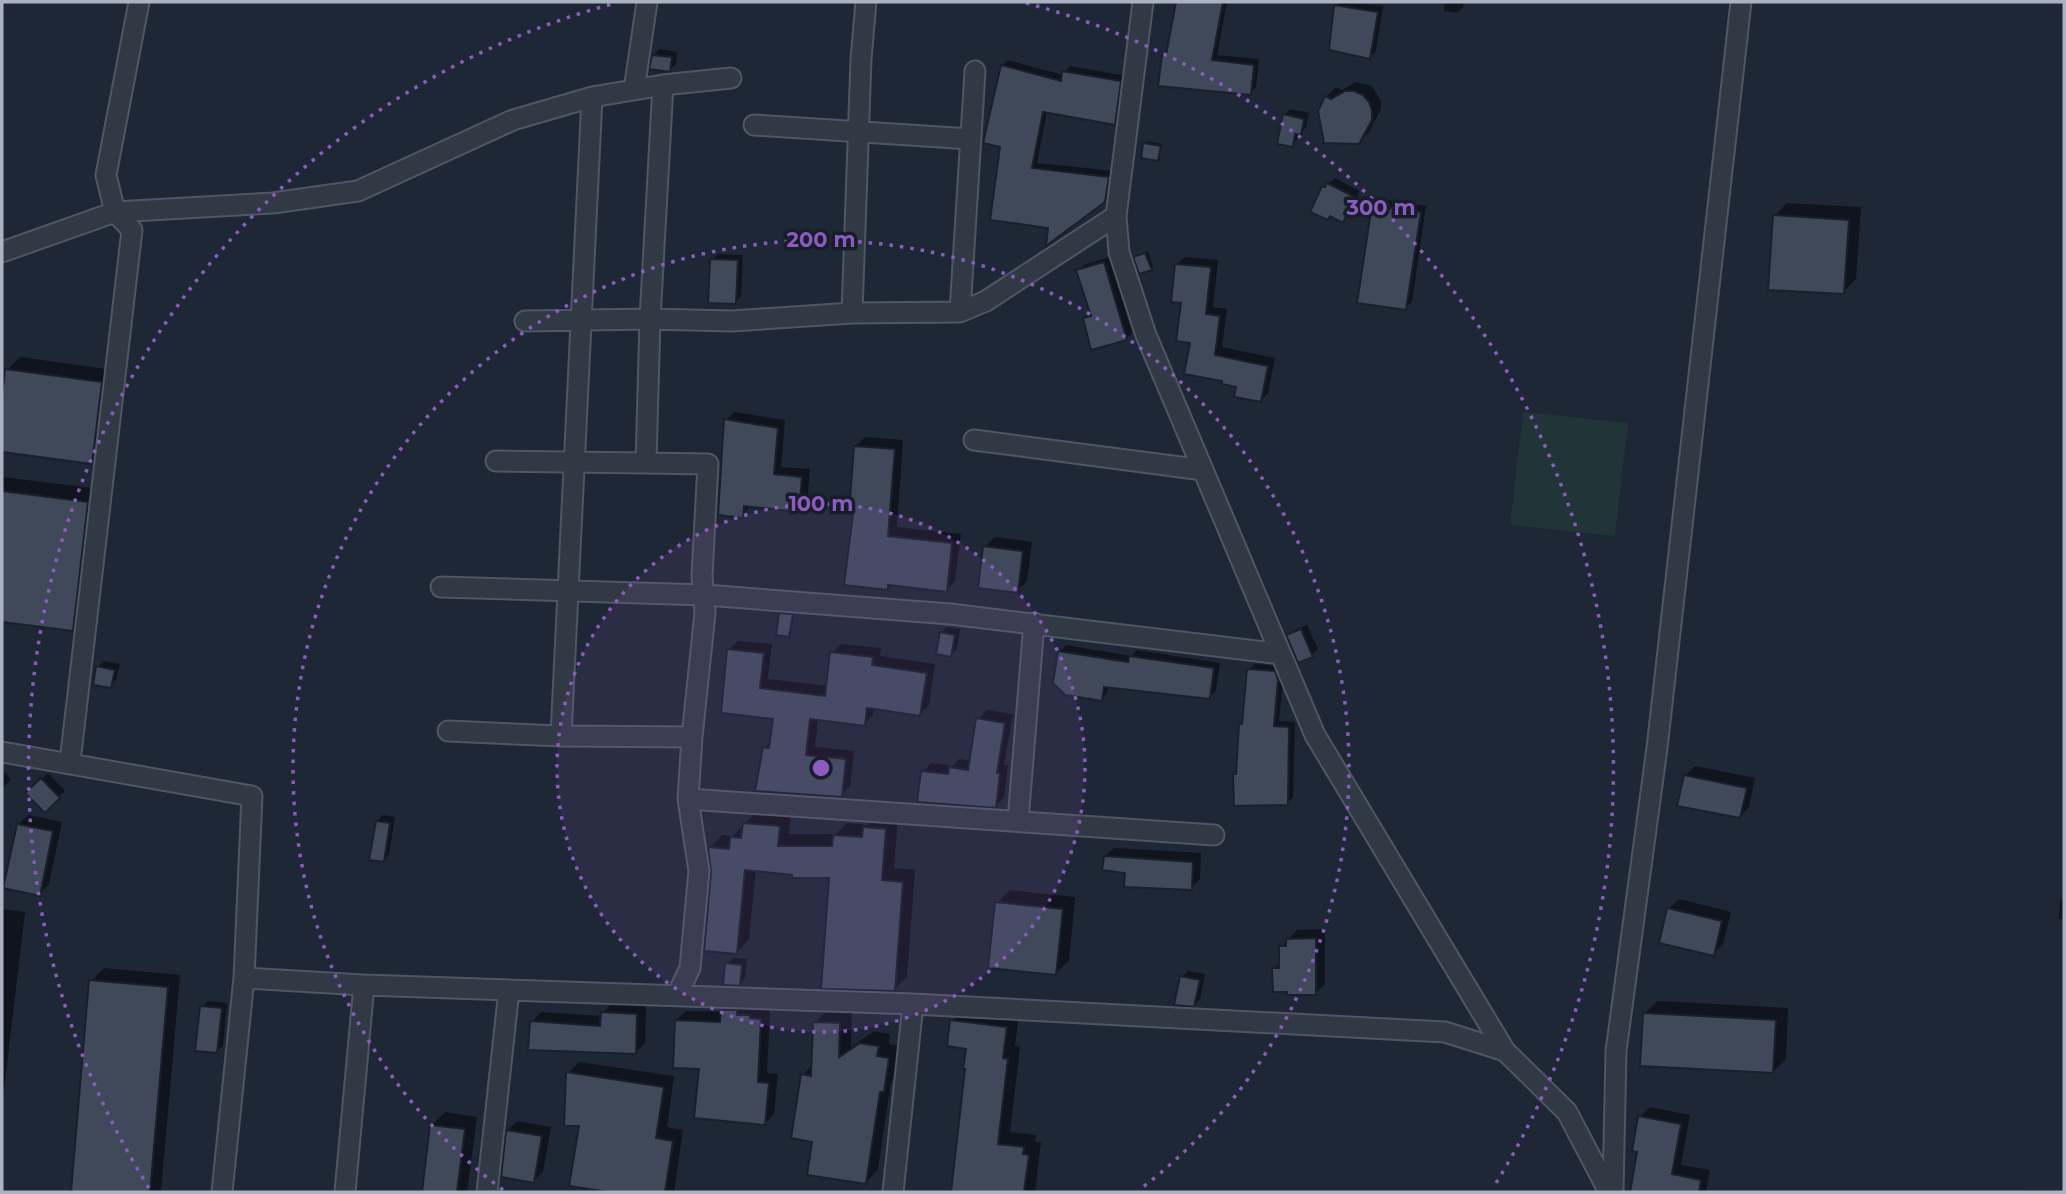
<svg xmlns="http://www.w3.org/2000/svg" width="2066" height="1194" viewBox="0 0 2066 1194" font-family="Montserrat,sans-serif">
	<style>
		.green { fill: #213437 }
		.shadow { fill: #0007 }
		.building { fill: #3f495a; stroke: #19202c; stroke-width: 2 }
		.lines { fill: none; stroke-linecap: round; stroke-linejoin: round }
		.minor-casing { stroke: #4f5664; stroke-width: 23 }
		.minor { stroke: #313945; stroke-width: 19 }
		.ring { fill: none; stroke: #8c5bc0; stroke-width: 3.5; stroke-dasharray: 3.5 7 }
		.centre { fill: #8c5bc0; stroke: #171e2a; stroke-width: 3.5 }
		.ring-label { font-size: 21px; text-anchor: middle; font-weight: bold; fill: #8c5bc0; stroke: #171e2a; stroke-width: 7; stroke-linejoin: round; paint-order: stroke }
	</style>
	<rect width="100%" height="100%" fill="#1e2735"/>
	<!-- green -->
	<path class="green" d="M1523,412l105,11 -13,113 -105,-11z"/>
	<!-- shadow -->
	<path class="shadow" d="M1178,2h49l-10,53 42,4 -3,28 -6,7 -87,-38 6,-6z
		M1340,2l43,4 -7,45 -6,6 -34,-51z
		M1445,2h19l-1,5 -6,6 -13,-2z
		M659,49l18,3 -1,12 -6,6 -17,-14z
		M1008,60l55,15 7,-9 56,10 -5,41 -6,6 -68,-12 -10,52 77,8 -3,23 -7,7 -54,26 -48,-82v-79z
		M1356,82l16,4 9,15v8l-12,23 -10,10 -39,-31 6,-14 10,-10 6,3z
		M1290,109l19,4 -3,14 -14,18 -8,-30z
		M1148,141l14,3 -4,15 -13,-15z
		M1335,178l25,13 -11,23 -6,6 -12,-5 -7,-28z
		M1380,199l46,7 -14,96 -7,6 -31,-103z
		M1787,203l74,4 -5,72 -13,13 -69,-76z
		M1148,251l5,15 -2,3 -16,-12z
		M718,254l25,1 -2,41 -6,6 -23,-42z
		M1110,257l22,76 -6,6 -41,-20 6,-7 -13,-41 6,-6z
		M1185,257l33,3 -5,47 14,2 -5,38 53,11 -7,35 -7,7 -23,-15 -46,-43 -15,-78z
		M20,357l94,13 -9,79 -13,13 -90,-12v-41l5,-39z
		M734,412l51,8 -4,47 29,2 -3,33 -8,8 -48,-5 -9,11 -16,-96z
		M865,437l38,3 -6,87 64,7 -6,47 -9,9 -54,-6 -5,5 -32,-142z
		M2,477l98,12 -15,127 -13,13 -70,-9z
		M995,537l37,5 -5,39 -10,10 -32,-44z
		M784,611l10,1 -3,21 -3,2 -7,-21z
		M1307,625l11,24 -6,6 -24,-19 7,-6z
		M947,627l13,2 -3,20 -6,6 -10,-22z
		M738,641l34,3 -4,35 60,7 4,-33 9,-9 40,4 -1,8 55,8 -6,41 -9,9 -46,-7 -1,8 -9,9 -46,-6 -3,29 39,4 -4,35 -9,9 -76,-47 7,-8 3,-23 -46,-67z
		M1066,645l65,11 6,-6 83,13 -4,28 -7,6 -100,-12 -2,8 -6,6 -41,-47z
		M104,661l16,3 -4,16 -6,6 -12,-19z
		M1255,664l26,2 3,7 -5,48 16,1 -2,75 -6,6 -52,-28 2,-2 3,-48 4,-4 5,-51z
		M987,710l26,4 -9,51h4l-4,32 -9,9 -72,-34 8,-9 22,3 6,-7 12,2 7,-42z
		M1695,766l60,12 -6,29 -9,10 -55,-41z
		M2,770l9,9 -9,10z
		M48,773l17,18 -20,20 -17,-18z
		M757,811l34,3 -2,20h47l11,-11 21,2 9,-9 21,1 -4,51 21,2 -8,107 -13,12 -63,-112 -75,-8 -7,70 -12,13 -24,-80 -3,-24 12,-13 11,1z
		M28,815l34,7 -13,62 -10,10 -21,-69z
		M383,815l12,2 -6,37 -6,6 -6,-39z
		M1114,848l87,5 -1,26 -9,9 -64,-17 -22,-15z
		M1010,890l65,7 -6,64 -13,12 -59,-70z
		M2064,897v22h-5l1,-18z
		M1679,899l52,13 -8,32 -10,10 -44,-45z
		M2,909l23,3 -23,195z
		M1325,929v55l-9,9 -42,-24 7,-8v-14l16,-17z
		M733,958l14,1 -2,19 -6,6 -12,-20z
		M104,968l76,7 -19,217h-89l19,-211z
		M1188,971l17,3 -5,25 -6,6 -12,-28z
		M208,1001l19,2 -4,42 -6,6 -15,-44z
		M732,1001l27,5v3l11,1 -3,63 11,1 -4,40 -9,9 -64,-56 -25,-47 10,-9 36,1z
		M1657,1001l131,7 -2,51 -13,13 -129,-58z
		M612,1003l34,2 -1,38 -10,10 -103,-31 9,-10 61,4 1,-3z
		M965,1008l54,6 -4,32 5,1 -10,85 26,3 -1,7h6l-6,50h-82l14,-125v-20l-15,-26z
		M827,1010l25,1 -1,36 23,-16 16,3 -1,10 11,2 -5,32 -4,4 -13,87 -12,13 -52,-42 -11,-65 10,-11 2,-41z
		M579,1062l95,14 -7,51 16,3 -9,62h-55l-48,-7 10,-60 -13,-52z
		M1650,1107l40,8 -9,50 29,5 -4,22h-75l8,-42 1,-33z
		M445,1112l32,5 -10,75h-44l9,-67z
		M517,1121l34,6 -8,45 -10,9 -25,-51z
		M2028,1190l36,1v1h-38z"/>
	<!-- building -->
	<path class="building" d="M1176,2h47l-11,58 42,5 -3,30 -93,-9 4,-31h4z
		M1334,5l44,7 -8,47 -41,-9z
		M652,55l20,2 -2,15 -21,-3z
		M1001,65l60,16 1,-10 59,10 -6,44 -72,-13 -11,56 77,9 -4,25 -59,44 2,-18 -58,-8 10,-73 -17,-4z
		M1345,91h9l9,4 6,7 3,9v9l-13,24 -35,-1 -6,-32 7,-15 6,3z
		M1283,114l21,5 -3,16 -6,-1 -2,13 -16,-3z
		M1143,143l18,3 -3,15 -17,-3z
		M1327,183l28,14 -12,26 -13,-7 -2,4 -18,-8 12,-26 3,1z
		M1372,205l49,7 -15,98 -49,-7z
		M1773,215l76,5 -5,74 -76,-4z
		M1145,253l7,17 -13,4 -6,-17z
		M710,259l28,1 -2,44 -28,-1z
		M1104,262l23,78 -36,10 -8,-32 8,-2 -15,-46z
		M1175,264l36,3 -5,47 14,2 -5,39 53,11 -7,36 -27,-5 2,-10 -14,-3v-3l-38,-7 6,-31 -14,-2 5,-38 -10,-1z
		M5,369l97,13 -10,82 -90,-12v-56z
		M724,419l54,9 -4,46 28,3 -3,35 -55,-6 -1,12 -25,-3z
		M854,446l41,3 -7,87 64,7 -5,49 -59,-7v5l-44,-5 9,-71 -4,-1z
		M2,491l86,11 -15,129 -71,-9z
		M983,546l40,5 -5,42 -40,-5z
		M779,613l14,1 -4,23 -13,-2z
		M1301,629l12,28 -15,6 -12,-28z
		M940,632l15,3 -4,22 -15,-3z
		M727,649l37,4 -4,35 65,8 5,-44 43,5 -1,8 55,8 -7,43 -53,-8 -2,18 -55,-7 -4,36 40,4 -4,38 -87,-6 8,-44 6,1 4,-29 -52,-6z
		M1058,651l70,11 1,-6 85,12 -4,31 -106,-12 -2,14 -37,-6 -12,-12z
		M96,666l19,4 -4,18 -18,-3z
		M1247,669l28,2 3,9 -4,46 15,1 -1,78 -54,1 -1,-32h3l3,-50h3z
		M976,718l29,5 -8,50h3l-4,35 -79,-6 4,-31 27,3 1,-7 19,3z
		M1684,775l63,13 -7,30 -63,-12z
		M41,778l19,20 -15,15 -20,-20z
		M376,821l14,2 -6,39 -15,-2z
		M743,823l37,3 -2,20h54l1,-11 29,2 1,-10 23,2 -4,51 21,2 -8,109 -74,-2 8,-111h-37v-3l-47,-5 -8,84 -33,-3 7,-79 -3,-25 21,2 1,-12 11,1z
		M17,824l36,7 -13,65 -37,-8z
		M1104,856l89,6 -1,28 -68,-3 1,-14 -23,-3z
		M995,902l68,7 -7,66 -68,-7z
		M1667,908l55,13 -8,35 -55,-13z
		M1316,938v57h-29v-3h-14l-1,-24h7v-22h7v-7z
		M725,963l17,2 -2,21 -17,-1z
		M1180,976l20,4 -6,27 -20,-2z
		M89,980l79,7 -18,205h-79z
		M200,1006l22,2 -5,45 -22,-2z
		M721,1010h16v5h13v3l11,1 -3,63 11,1 -4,42 -71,-7 5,-49 -26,-1 2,-48 45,2z
		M601,1012l36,2 -1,40 -108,-4 2,-29 70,5z
		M1643,1013l133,7 -3,53 -133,-7z
		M950,1020l57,7 -4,31 5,1 -10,85 26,3 -1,7 6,1 -5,37h-73l14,-123h-2l3,-20 -19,-3z
		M813,1022l27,1 -1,34 21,-14 19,3 -2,10 12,2 -5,34h-4l-14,92 -59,-9 5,-33 -21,-4 10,-64 10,2z
		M566,1072l98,15 -8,51 17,3 -8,51h-57l-39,-6 10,-60h-15z
		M1638,1116l43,8 -9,50 29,6 -2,12h-69l7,-40 -5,-1z
		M430,1125l35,4 -8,63h-35z
		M506,1130l36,6 -8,47 -33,-6z"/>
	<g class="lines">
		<defs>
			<path id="minor" d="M139,2l-33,173 9,37 158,-9 85,-12 155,-71 79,-23 71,-12 68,-7
				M1143,2l-27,214 3,36 27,83 169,400 190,316
				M663,85l-13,234 -4,144 62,1 -6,112 3,37 -13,124 -4,62 11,72 -9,97 -13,27
				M634,90l13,-88
				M754,125l217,14
				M2,252l113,-40 17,18 -62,532
				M960,312l15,-241
				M852,313l9,-254 5,-57
				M525,321l125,-2 82,2 120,-8 108,-1 26,-11 130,-85
				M974,440l229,30
				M496,461l150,2
				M441,587l264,8 245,19 331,40
				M448,731l113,5 131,1
				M561,736l31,-639
				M2,752l250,44 -8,182 -22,214
				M688,799l526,36
				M1018,821l16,-198
				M244,978l120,7 549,19 532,28 60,19 62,61 42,80
				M345,1192l19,-207
				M487,1192l22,-202
				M893,1192l20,-188
				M1613,1192l3,-141 41,-303 84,-746"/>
		</defs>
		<!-- minor casing -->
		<use href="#minor" class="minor-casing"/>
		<!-- minor -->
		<use href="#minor" class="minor"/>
	</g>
	<!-- distance rings -->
	<circle cx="821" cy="768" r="264" fill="#8c5bc0" fill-opacity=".12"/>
	<g class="ring">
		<circle cx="821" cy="768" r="264"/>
		<path d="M503 1190A528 528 0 1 1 1139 1190"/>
		<path d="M149 1188A792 792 0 0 1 616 3M1026 3A792 792 0 0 1 1493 1188"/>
	</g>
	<circle cx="821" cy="768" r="10" class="centre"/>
	<g class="ring-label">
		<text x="1381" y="215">300 m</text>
		<text x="821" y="247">200 m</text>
		<text x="821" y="511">100 m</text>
	</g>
	<!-- border -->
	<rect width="2066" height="1194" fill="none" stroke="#abb3c3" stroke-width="7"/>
</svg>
